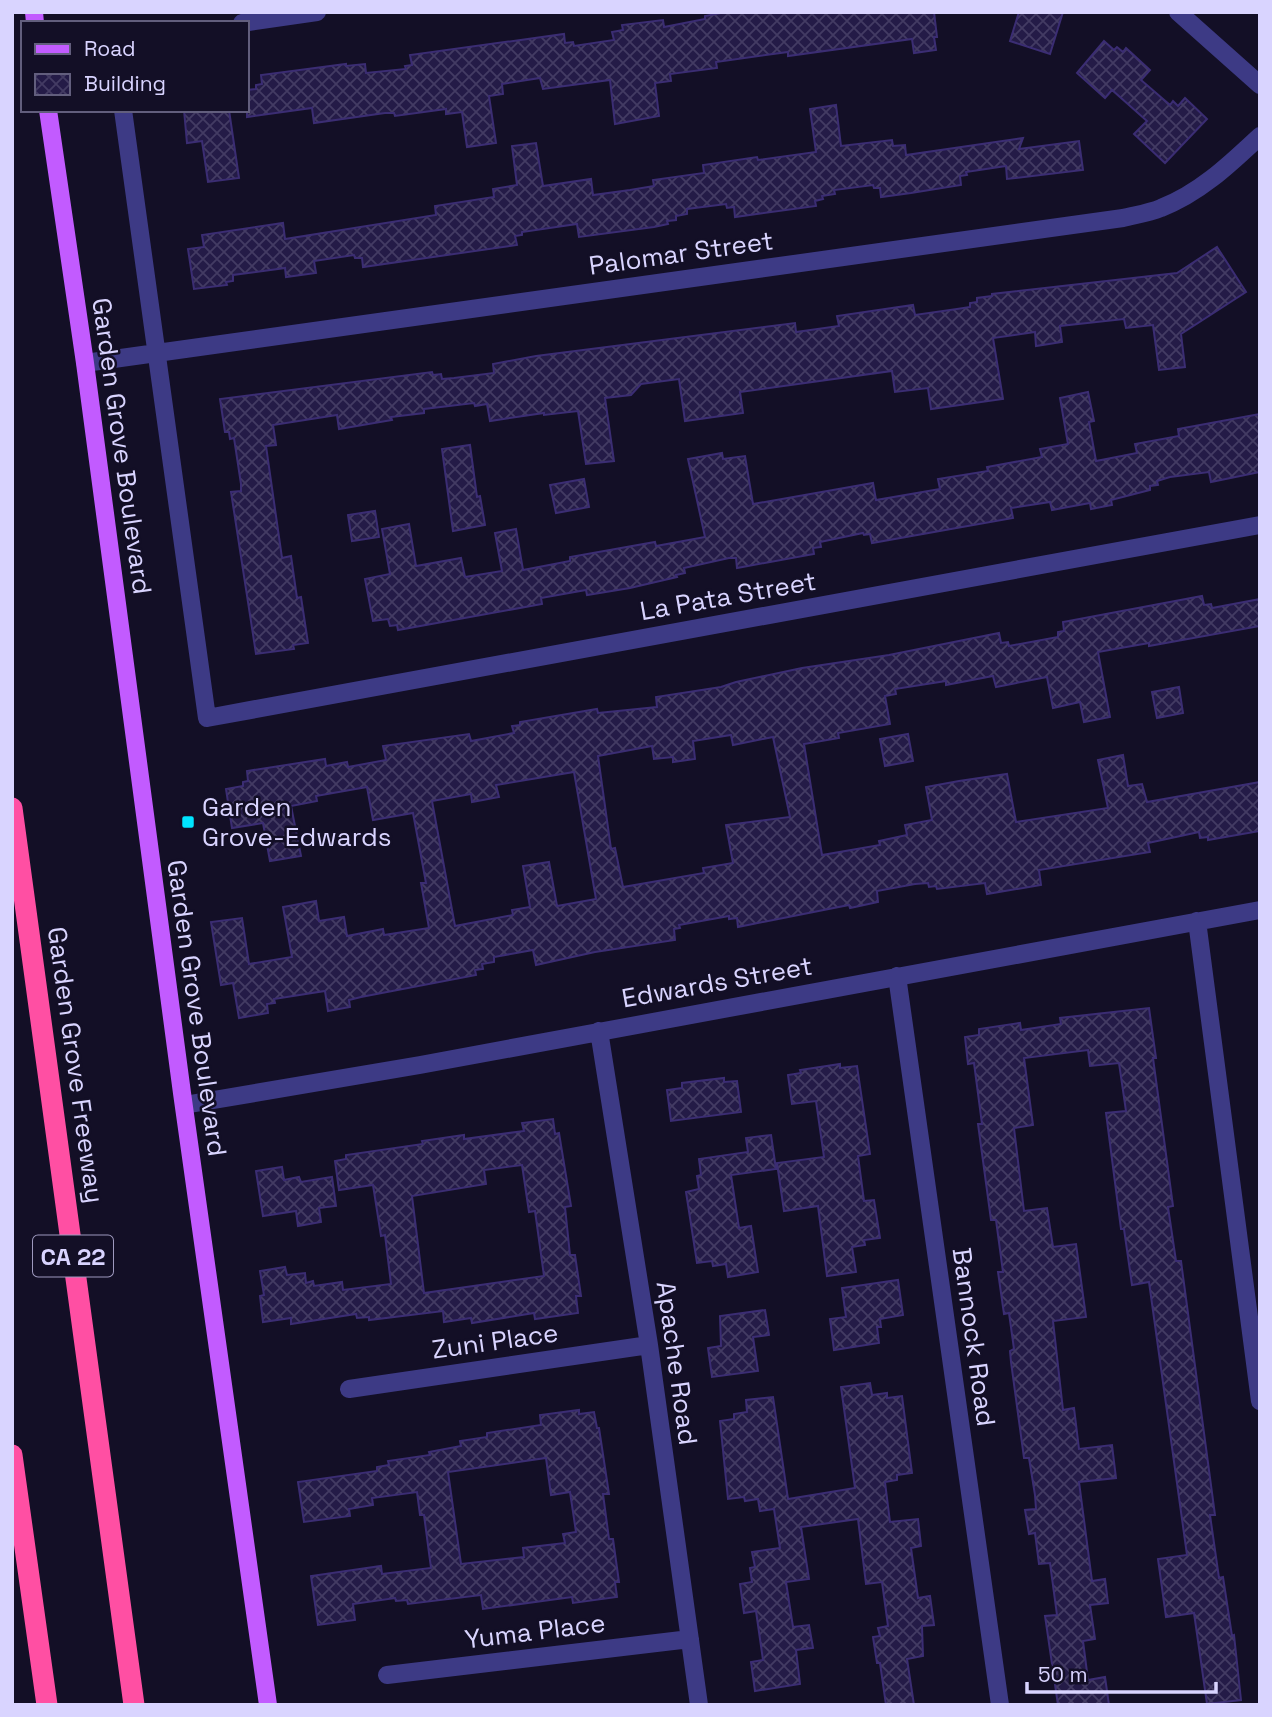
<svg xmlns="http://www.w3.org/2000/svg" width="1272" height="1717" viewBox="0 0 1272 1717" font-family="'Space Grotesk',sans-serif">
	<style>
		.building { fill: url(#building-cross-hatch); stroke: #3b2d73; stroke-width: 2; fill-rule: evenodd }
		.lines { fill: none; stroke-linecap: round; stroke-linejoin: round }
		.minor { stroke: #3d3a85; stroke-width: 18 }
		.major { stroke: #c25bff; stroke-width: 18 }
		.highway { stroke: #ff4fa3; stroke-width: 21 }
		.poi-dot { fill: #00e5ff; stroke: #130f26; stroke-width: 2.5 }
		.labels { text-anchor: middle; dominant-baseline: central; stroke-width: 5; stroke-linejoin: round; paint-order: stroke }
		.shield { fill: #130f26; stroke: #9e99be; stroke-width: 2 }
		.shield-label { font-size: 24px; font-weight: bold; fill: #d9d4ff }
		.street-label { font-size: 26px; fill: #d9d4ff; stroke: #130f26 }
		.poi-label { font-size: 26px; fill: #d9d4ff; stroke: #130f26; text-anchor: start }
	</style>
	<defs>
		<pattern id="building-cross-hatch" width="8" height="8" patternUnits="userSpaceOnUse" patternTransform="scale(1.75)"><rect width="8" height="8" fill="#241b47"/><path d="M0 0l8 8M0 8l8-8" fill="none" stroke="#433b63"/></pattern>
	</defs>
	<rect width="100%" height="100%" fill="#130f26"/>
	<!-- building -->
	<path class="building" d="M726,12h208l3,25h-3l2,13 -22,3 -2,-14 -124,17v-4l-72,10 1,6 -47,6 1,7 -16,2 4,33 -44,8 -5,-44 -67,9 -3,-11 -38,6 1,10 -14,2 7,47 -29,4 -5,-35 -16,2v-5l-51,7 -1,-3h-9l-71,10 -2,-15 -65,9v-27l9,-1v-4l6,-1 -1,-9 85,-11v2l19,-2 1,9 40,-4 -1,-3 7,-1 -2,-10 154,-21 1,9 8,-1 1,4 40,-6 -2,-8 11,-2 -1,-5 41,-5 1,7 41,-8v-3z
		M1019,12h44l-13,42 -40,-13z
		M1104,41l10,9 3,-3 6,5 3,-4 24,22 -9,10 29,25 3,-4 5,5 7,-8 22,21 -42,44 -31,-29 13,-13 -35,-31 -7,8 -28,-25z
		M836,105l5,41 51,-6 1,6 12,-1 1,10 117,-17 -4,11 60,-8 4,29 -76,9 -1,-13 -40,6 1,3 -7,1 1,9 -50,8 -30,4 -1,-9h-6l-1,-3 -39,5 1,4 -13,2 1,3 -8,2 1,5 -81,11 -1,-10 -7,1 -1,-4 -39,5v5l-11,2v4l-9,1 1,3 -14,3 -75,10 -2,-13 -55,8v3l-7,1 2,9 -154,22 -1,-9h-7l-1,-3 -40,6 2,12 -30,4 -1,-9 -7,1 -45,6v6l-7,1 1,3 -33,4 -6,-40 16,-2 -2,-12 81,-12 2,16 151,-24 -1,-9 59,-9 -1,-8 24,-4 -5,-39 24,-3 7,43 48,-7 2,16 37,-5 24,-4 -1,-6 51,-7 -1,-8 54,-8 1,3 58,-8 -6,-43z
		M184,110h45l10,68 -31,4 -6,-41 -15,2z
		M1217,247l29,45 -65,42 4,33 -26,3 -6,-45 -27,3 -2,-9 -64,7 2,16 -26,4 -1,-14 -42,6 10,61 -72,10 -3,-21 -33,4 -3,-21 -152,21 3,21 -58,8 -6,-42 -38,5 -10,11 -26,3 9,63 -28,3 -8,-53 -34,4v-2l-54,8 -3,-17 -12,2 -1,-3 -50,6v4l-33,4 1,3 -53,9 -2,-14 -64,10 3,20 -10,1 16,112 9,-2 6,42 4,-1 7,46 -15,2 1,4 -38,5 -25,-162 10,-1v-7l-7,-46 -4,1 -1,-7h-4l-5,-33 212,-27 1,3 8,-1 1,5 12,-1 40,-5 -1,-9 43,-8 259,-33 1,9 43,-6 -2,-10 76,-11 2,10 42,-6 13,-2v-4l7,-1v-4l15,-2v-2l185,-21z
		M1088,392l6,29 -5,1 7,39 41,-8 -2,-9 44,-8 -1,-7 82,-15v58l-49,10 -2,-10 -39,5 -13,4 1,4 -8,1v4l-39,10 1,5 -21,4 -1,-6 -38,7 -2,-8 -39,6 2,10 -141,25 -2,-9 -6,1 -1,-2 -43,9 1,5 -8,1 1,6 -77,14 -1,-10h-7l-45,10 1,5 -9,2 1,2 -47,11 -43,7 -1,-5 -45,8 1,6 -144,26 -1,-5 -7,1 -2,-7 -15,2 -8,-42 25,-5 -8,-45 27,-5 7,42 45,-8 4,19 37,-6 -7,-38 21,-4 7,41 47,-9v-4l85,-15 1,4 49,-9 -17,-78 34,-6 1,6 22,-3 8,48 120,-21 3,17 64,-11 -2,-10 50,-8 -1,-4 55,-10 -2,-8 28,-5 -8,-46z
		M470,445l7,52 3,-1 5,29 -32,6 -11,-82z
		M584,479l5,28 -33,6 -6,-28z
		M375,511l4,26 -27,4 -4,-26z
		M1202,596l2,9 7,-1 1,4 48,-9v27l-111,20v-3l-51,9 12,65 -26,5 -4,-20 -27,6 -6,-31 -51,10 -3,-11 -47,9v-4l-51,8 1,5 -11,2 5,28 -52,9 1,5 -35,6 18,111 58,-10 -1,-4 28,-6 -2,-10 27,-5 -6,-33 33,-6 48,-7 9,48 92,-14 -10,-48 25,-5 5,31 14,-2 5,18 113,-20v49l-52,9v-3l-8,1 -1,-6 -51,11 2,9 -111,18 2,15 -54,9 -2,-11 -48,6 -1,-3 -7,1 -1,-4 -13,1 -38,7 1,11 -28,6 -1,-3 -111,22 -1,-9 -8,1v-3l-50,9 1,3 -6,1 1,11 -80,12 -59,13 -3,-15 -39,7v5l-12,2 1,5 -8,1 1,5 -115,22 -12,3 1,7 -22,4 -3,-20 -51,8 1,4 -8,1 1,9 -29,5 -6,-35 -12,2 -10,-63 31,-4 7,46 43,-7 -9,-50 33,-6 3,20 25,-4 3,19 36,-7 1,6 45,-7 -8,-45h5l-13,-70 -40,7 -6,-33 -51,9 1,5 -26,5 10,50 -31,5 -7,-38 -31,5 -6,-39 17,-3v-4l5,-1 -1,-10 78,-12 1,7 21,-4 1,5 38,-7 -3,-14 86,-12 2,7 43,-8 -2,-7 8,-1v-3l77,-13 1,4 59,-6 -1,-10 65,-10 15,-5 66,-14 87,-13 110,-22 2,10 7,-1 1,4 49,-9v-5l6,-1 -1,-9zM731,735l2,10 40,-8 17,80 -64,8 7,38 -30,5 1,5 -81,14 -8,-39 -4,1 -13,-93 54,-10 2,13 19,-2v5l22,-3 -2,-18zM574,772l22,127 -39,7 -8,-44 -26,4 7,41 -18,3 1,5 -58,11 -23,-125 39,-7 1,8 27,-5 -3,-12z
		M1179,687l4,26 -26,5 -5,-26z
		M908,734l5,27 -28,5 -5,-27z
		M1149,1008l7,50h-3l20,148 -5,1 8,54h5l34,254h-5l9,63 4,-1 9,59 2,-1 7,65 -34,4 -13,-91 -28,4 -8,-58 29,-4 -38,-273 -17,3 -8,-56h-3l-15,-116 20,-2 -7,-48 -29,3 -2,-16 -64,8 9,67 -19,3 10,83 23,-3 6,39 23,-3 10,73 -33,4 10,89 11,-2 5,41 33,-4 4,33 -37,4 13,99 13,-2 3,24 -18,2 5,34 -12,2 5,39 17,-3 4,28h-51l-13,-89 12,-1 -7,-52 -11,1 -4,-31 -6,1 -4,-24 11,-1 -1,-14 -6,-37h-5l-13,-96 -1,-11 4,-2 -5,-36 -5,1 -6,-42h5l-7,-52h-5l-13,-96h4l-8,-61 -6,1 -3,-27 14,-2v-6l41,-6 1,7 40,-6 -1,-6z
		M840,1064v4l17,-2 13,88 -12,2 6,45 10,-1 6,38 -16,2 1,5 -13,2 4,25 -29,4 -9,-70 -34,5 -7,-48 47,-6 -8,-56 -24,3 -4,-29 13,-2 -1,-3z
		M724,1078v4l13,-1 4,31 -70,9 -4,-31 15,-2v-5z
		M553,1119l2,15 4,-1 12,73 -6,1 5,48h5l6,41h-5l2,17 -43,6 -1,-6 -62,10 -1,-5 -27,4 -1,-11 -74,9v-3l-12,1 -1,-4 -65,10v-6l-28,4 -3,-26 4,-1 -4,-24 25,-4 2,8 18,-2 1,10 7,-2 1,5 28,-4 1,8 48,-6 -6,-49 -4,1 -8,-51 -34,5 -4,-29 11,-2v-4l77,-11 -1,-3 42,-6v4l60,-8 -2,-8zM522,1165l7,47 6,-1 9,65 -120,17 -12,-97 74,-12 -2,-14z
		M771,1135l5,34 -45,6 8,53 12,-2 7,46 -30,5 -2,-13 -13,2 -1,-5 -15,2 -11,-71 13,-3 -2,-13 4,-1 -2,-16 49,-7 -2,-14z
		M282,1167l2,13 15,-3 2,5 31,-5 4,29 -17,2 2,14 -23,4 -2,-15 -33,5 -7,-45z
		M898,1280l5,35 -23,4 1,8h-4l2,16 -45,7 -4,-31 16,-2 -4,-29z
		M765,1310l4,25 -16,2 5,34 -46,6 -4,-29 13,-2 -1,-30z
		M870,1383l2,12 15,-2v5l15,-2 10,77 -15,2v5l-12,2 5,40 28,-3 3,27 -10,2 7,50 12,-2 4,29 -12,1 1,30 -16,3 7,46h-28l-6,-42h-3l-4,-26 7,-1 -2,-8 10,-2 -6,-44 -16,2 -8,-65 -57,8 8,52 -23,3 7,45 16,-2 4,23 -17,2 4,34 -45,7 -4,-29 12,-2 -7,-49 -12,2 -4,-29 12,-2 -2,-14 5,-1 -3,-15 28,-4 -6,-39 -14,2 -2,-12 -13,2 -1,-4 -16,2 -8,-78 14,-2v-5l13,-2 -1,-12 27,-3 15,102 67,-11 -14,-101z
		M579,1410v4l15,-2 3,16h2l10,66h-6l6,45h4l6,43h-4l2,15 -44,6 -1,-6 -89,12 -2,-14 -73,9 -1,-4 -11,1 -1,-3 -42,6 2,16 -37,5 -7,-49 70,-10 1,8 49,-6 -7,-53h-4l-3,-23 -45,6 1,7 -24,4 1,7 -46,6 -6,-40 79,-11v-4l12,-2 -1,-4 42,-6 -1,-3 32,-6 -1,-5 27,-4v-4l54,-8 -1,-10zM546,1458l5,37 19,-3 6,40 -13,2 2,9 -42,5 1,9 -63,7 -13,-92z"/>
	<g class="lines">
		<!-- minor -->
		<path class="minor" d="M1178,12l82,73
			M242,23l75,-11
			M123,110l84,608 1053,-193
			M85,363l1038,-145c12,-3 26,-5 38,-10 39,-15 69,-44 99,-72
			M1197,921l63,480
			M897,976l103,729
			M599,1031l50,314 50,360
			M184,1105l236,-40 840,-155
			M349,1389l300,-44
			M387,1675l303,-36"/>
		<!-- major -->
		<path class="major" d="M34,12l1,11
			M48,110l37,253 97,730 86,612"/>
		<!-- highway -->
		<path class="highway" d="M12,808l122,897
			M12,1455l35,250"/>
	</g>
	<!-- markers -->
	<rect class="poi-dot" x="181" y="815" width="14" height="14" rx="3.5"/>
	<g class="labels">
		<!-- shield labels -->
		<rect class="shield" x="33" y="1235.5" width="80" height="41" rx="5"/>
		<g class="shield-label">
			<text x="73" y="1256">CA 22</text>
		</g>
		<!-- street labels -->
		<g class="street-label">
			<text transform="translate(681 253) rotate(-8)">Palomar Street</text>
			<text transform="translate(122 446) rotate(82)">Garden Grove Boulevard</text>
			<text transform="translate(728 596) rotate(-10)">La Pata Street</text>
			<text transform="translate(717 982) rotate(-10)">Edwards Street</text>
			<text transform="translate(197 1008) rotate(82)">Garden Grove Boulevard</text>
			<text transform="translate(76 1065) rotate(82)">Garden Grove Freeway</text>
			<text transform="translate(974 1337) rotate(82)">Bannock Road</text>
			<text transform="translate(495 1341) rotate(-8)">Zuni Place</text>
			<text transform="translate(677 1363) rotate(82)">Apache Road</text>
			<text transform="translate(535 1631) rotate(-7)">Yuma Place</text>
		</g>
		<!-- poi labels -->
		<g class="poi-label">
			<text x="202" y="807">Garden<tspan x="202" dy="30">Grove-Edwards</tspan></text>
		</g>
	</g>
	<!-- border -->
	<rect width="1272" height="1717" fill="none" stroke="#d9d4ff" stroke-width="28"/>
	<!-- legend -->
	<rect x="21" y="21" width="228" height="91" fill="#130f26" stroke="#625e7d" stroke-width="2"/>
	<rect x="35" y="44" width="35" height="10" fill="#c25bff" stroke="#625e7d" stroke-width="2"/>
	<text x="84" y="56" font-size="21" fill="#d9d4ff">Road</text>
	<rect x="35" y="74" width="35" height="21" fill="url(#building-cross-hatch)" stroke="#625e7d" stroke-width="2"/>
	<text x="84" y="91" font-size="21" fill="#d9d4ff">Building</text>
	<!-- scale -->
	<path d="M1027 1682v10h189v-10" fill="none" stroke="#d9d4ff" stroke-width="3.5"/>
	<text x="1038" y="1682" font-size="21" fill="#d9d4ff" stroke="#130f26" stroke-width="5" paint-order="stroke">50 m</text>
</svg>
